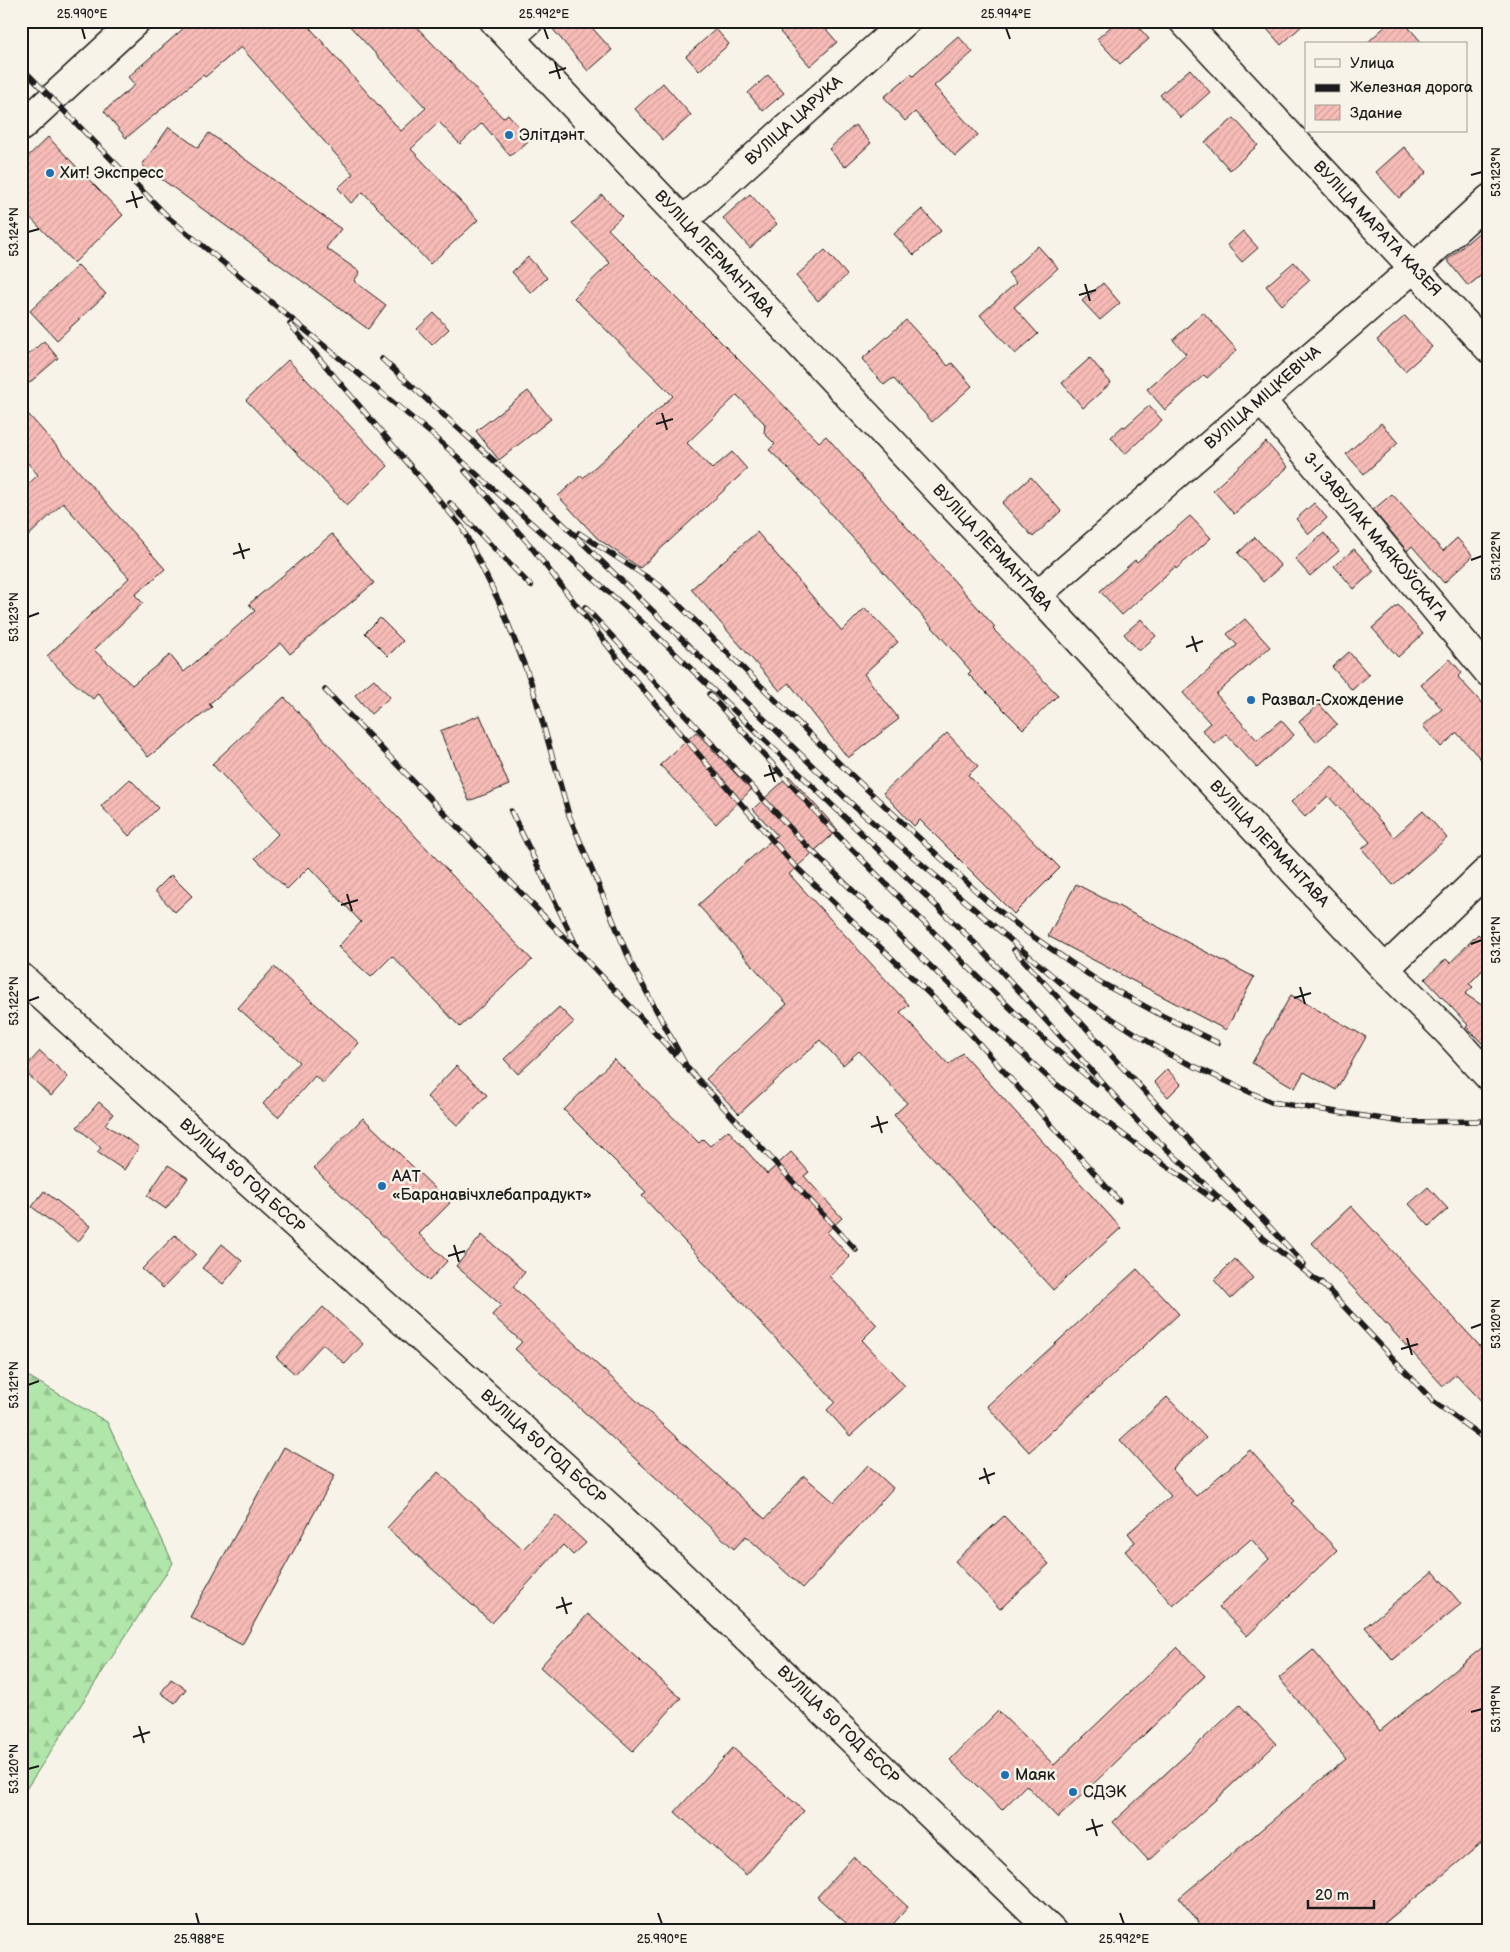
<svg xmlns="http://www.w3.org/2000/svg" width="1510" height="1952" viewBox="0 0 1510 1952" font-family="'Balsamiq Sans',sans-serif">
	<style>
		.forest { fill: url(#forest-firs); stroke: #668162 }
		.building { fill: url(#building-hatch); stroke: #1c1c1c }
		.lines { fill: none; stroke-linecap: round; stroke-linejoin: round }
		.minor-casing { stroke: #1c1c1c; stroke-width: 31 }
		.major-casing { stroke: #1c1c1c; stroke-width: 31 }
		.minor { stroke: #f7f3e8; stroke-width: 28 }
		.major { stroke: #f7f3e8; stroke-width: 28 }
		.rail-casing { stroke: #1c1c1c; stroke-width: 5.5 }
		.rail { stroke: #f7f3e8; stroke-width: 4; stroke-dasharray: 11; stroke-linecap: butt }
		.ticks { fill: none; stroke: #1c1c1c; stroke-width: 2 }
		.poi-dot { fill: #1f6fb2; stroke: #f7f3e8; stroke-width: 2 }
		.labels { text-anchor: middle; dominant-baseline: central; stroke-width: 5; stroke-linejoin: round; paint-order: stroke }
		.street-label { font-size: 16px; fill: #1c1c1c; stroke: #f7f3e8 }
		.poi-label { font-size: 16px; fill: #1c1c1c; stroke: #f7f3e8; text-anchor: start }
		.neatline { fill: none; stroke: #1c1c1c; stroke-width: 2 }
		.ticks-label { font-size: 12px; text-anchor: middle; fill: #1c1c1c }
	</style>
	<defs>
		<pattern id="forest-firs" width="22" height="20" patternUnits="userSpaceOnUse" patternTransform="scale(1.25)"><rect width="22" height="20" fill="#b0e6a9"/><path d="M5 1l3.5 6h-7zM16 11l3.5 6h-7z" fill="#97c591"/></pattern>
		<pattern id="building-hatch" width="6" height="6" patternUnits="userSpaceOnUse" patternTransform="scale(1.25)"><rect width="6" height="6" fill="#f8bcb7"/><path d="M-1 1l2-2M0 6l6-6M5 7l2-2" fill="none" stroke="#d4a19d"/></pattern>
	</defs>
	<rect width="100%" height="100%" fill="#f7f3e8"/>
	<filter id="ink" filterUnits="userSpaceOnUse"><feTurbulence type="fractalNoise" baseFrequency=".02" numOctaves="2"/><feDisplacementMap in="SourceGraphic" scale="10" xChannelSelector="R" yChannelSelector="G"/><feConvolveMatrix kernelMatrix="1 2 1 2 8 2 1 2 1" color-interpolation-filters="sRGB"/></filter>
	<g filter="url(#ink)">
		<!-- forest -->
		<path class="forest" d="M21,1372l86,50 66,141 -152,234z"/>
		<!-- building -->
		<path class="building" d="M192,21h112l97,110 25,-23 -81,-87h66l92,97 5,-4 22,26 -20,16 -28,-33 -22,21 -21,-22 -28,27 67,71 -48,44 -67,-72 -12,11 -13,-15 15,-14 -112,-127 -36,30 -2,-2 -77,63 -22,-27 31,-26 -7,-8z
			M546,21h40l26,29 -24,21z
			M792,21h27l18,21 -27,24 -30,-34z
			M1117,21h16l16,18 -29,25 -23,-25z
			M1260,21h47l-26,24z
			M1391,21h12l20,23h-57z
			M716,29l13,15 -30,27 -13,-15z
			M958,36l15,16 -39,34 44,49 -23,21 -40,-44 -10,9 -21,-24 27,-23 2,2z
			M1190,69l20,23 -29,26 -21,-23z
			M768,75l16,18 -21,18 -15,-18z
			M663,83l28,32 -28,25 -28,-31z
			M1234,118l24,27 -28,25 -25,-28z
			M855,125l16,18 -26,24 -16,-18z
			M169,127l29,21 11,-15 132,96 -15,19 34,24 -6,9 32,24 -18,24 -226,-164z
			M48,137l75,78 -49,48 -53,-55v-45z
			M1404,147l23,25 -28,26 -23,-26z
			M750,194l27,30 -27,24 -27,-30z
			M602,195l20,21 -14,13 156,156 55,57 7,-6 169,191 -2,2 65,66 -35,34 -55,-55 3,-3 -108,-122 -74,-80 -20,-19 6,-6 -11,-11 1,-9 -28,-29 -50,48 25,26 20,-17 15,17 -107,99 -43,-30 -39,-42 23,-21 2,3 90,-82 -99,-98 36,-35 -38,-40z
			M922,209l19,22 -27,24 -20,-21z
			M1489,224v45l-21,17 -21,-26z
			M1243,231l15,17 -16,14 -15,-17z
			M1038,246l20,22 -44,39 24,27 -23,20 -35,-39 36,-32 -8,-10z
			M825,250l22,25 -29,26 -22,-25z
			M528,257l19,21 -16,15 -19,-21z
			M1294,262l16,18 -28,25 -16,-19z
			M78,265l28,29 -49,46 -27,-29z
			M1103,283l17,20 -20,17 -18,-19z
			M1203,312l34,38 -30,28 -3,-3 -39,35 -18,-21 39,-35 -13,-14z
			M434,313l15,16 -17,16 -15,-16z
			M1405,316l27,31 -27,24 -28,-31z
			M906,320l42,46 4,-3 20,23 -40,36 -39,-44 -9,7 -22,-26z
			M44,341l14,17 -37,32v-29z
			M1090,358l21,25 -28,25 -21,-25z
			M288,360l100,106 -41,39 -101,-105z
			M528,391l23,28 -52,41 -23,-29z
			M21,406l144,163 -30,26 8,8 -49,47 38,35 38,-30 14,17 71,-61 -6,-7 83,-70 42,49 -84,71 -9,-11 -72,61 3,3 -64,50 -50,-64 -5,6 -27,-23 -19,-20 82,-78 -66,-75 -42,40v-52l17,-16 -17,-20z
			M1149,406l13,14 -37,34 -14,-17 12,-11 2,1z
			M1381,423l17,20 -34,31 -18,-20z
			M1266,442l22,25 -54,47 -21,-24z
			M1031,477l30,34 -28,26 -31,-34z
			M1392,494l51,57 14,-13 16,18 -29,27 -32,-37 -5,5 -34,-41z
			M1314,503l13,15 -18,16 -13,-15z
			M1190,516l21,22 -35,31 -1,-2 -53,48 -22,-24 35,-31 2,2z
			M757,532l85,99 23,-23 33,34 -34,32 35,45 -51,39 -59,-75 -9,8 -89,-102z
			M1324,533l15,18 -29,25 -15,-17z
			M1255,537l26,29 -18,16 -25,-29z
			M1354,549l20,22 -20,18 -20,-23z
			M1398,605l25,29 -25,23 -26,-29z
			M380,618l23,23 -15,15 -23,-23z
			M1141,619l15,17 -17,15 -15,-17z
			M1245,619l25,28 -54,47 41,46 24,-20 13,15 -37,33 -31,-34 -11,10 -13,-14 8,-7 -27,-30 54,-48 -10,-11z
			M1349,652l20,23 -17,15 -20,-23z
			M1450,659l12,14 -4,4 31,34v57l-32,-35 -16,14 -18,-21 19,-17 -21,-24z
			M374,679l16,18 -19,17 -16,-19z
			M284,697l248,263 -72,67 -68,-71 -21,21 -33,-30 23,-25 -52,-55 -22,22 -32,-31 23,-24 -66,-70z
			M1319,704l18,20 -21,18 -17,-20z
			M480,715l29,70 -40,16 -29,-70z
			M696,732l55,58 -35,34 -56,-59z
			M947,733l31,33 -10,9 92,93 -46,46 -94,-94 -6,6 -31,-33z
			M1332,765l62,72 29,-26 24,27 -54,47 -31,-36 8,-7 -42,-46 -23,21 -14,-15z
			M789,776l49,54 -49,44 120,131 -9,7 49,53 13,-12 159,175 -68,62 -159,-175 13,-12 -48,-52 -16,14 -23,-25 -81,74 -33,-35 81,-75 -89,-99 79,-70 -24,-26z
			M130,779l28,29 -29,28 -28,-30z
			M171,875l21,21 -17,16 -20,-21z
			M1076,884l178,93 -28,53 -178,-94z
			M1478,934l11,10v19l-20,21 4,3 -8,7 24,16v40l-23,-23 2,-2 -43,-46 21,-20 4,4z
			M274,967l85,76 -36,40 -8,-7 -37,41 -15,-13 36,-42 -61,-54z
			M1291,995l75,42 -30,53 -32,-18 -9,16 -43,-25z
			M559,1007l15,15 -56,52 -14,-15z
			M40,1051l28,26 -17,19 -28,-26z
			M614,1059l85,84 4,-4 7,7 18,-16 39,44 24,-22 18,20 -5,4 38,42 -15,14 23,25 -21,19 48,49 -15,15 43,46 -55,50 -23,-26 8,-8 -193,-206 4,-4 -82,-82z
			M456,1066l31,29 -29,31 -31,-29z
			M1167,1069l14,15 -13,13 -14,-15z
			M99,1102l14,12 -8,10 34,23 -15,23 -27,-18 4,-4 -24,-21z
			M363,1118l87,85 -31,31 28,27 -18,20 -115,-113z
			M168,1165l20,13 -22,31 -19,-13z
			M1428,1187l20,22 -19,17 -20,-22z
			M44,1191l46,35 -12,16 -46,-35z
			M1351,1206l138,150v53l-33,-35 -13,12 -131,-143z
			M175,1235l21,19 -33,34 -21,-19z
			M482,1235l43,37 -12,15 252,232 39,-43 30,26 34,-37 25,23 -90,100 -57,-52 -12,13 -219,-200 7,-7 -30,-27 9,-10 -45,-39z
			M222,1244l20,17 -19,23 -21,-16z
			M1235,1259l18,19 -22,21 -17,-19z
			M1137,1269l42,45 -150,138 -42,-46z
			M323,1307l40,37 -18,20 -22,-20 -28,30 -19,-17z
			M1167,1397l39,41 -34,31 24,27 54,-46 45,51 -3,2 45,47 -90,86 -28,-29 50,-48 -18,-20 -78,67 -48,-55 10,-9 -7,-9 43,-37 -51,-56z
			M284,1447l51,28 -93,170 -52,-28z
			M438,1472l85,77 33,-34 30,28 -13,12 -10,-10 -71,78 -105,-95z
			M1004,1516l45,48 -49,45 -45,-48z
			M1433,1571l28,33 -68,56 -28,-33z
			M588,1614l93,84 -48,53 -93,-84z
			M1489,1642v195l-114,94h-169l-27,-33 167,-139 -67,-81 34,-28 67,81z
			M1177,1647l28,29 -147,142 -32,-33 -24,25 -52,-50 48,-49 56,54z
			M171,1679l15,10 -11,14 -14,-10z
			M1240,1705l36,39 -127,117 -36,-39z
			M733,1748l71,63 -58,64 -71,-63z
			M853,1857l55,50 -21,24h-32l-38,-34z"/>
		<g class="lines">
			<defs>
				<path id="minor" d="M494,21l543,574 348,374 64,64 40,44
					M1183,21l306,328
					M510,38l19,-17
					M683,221l223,-200
					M1261,400l228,273
					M1037,595l377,-327 75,-69
					M1385,969l104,-100"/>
				<path id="major" d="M21,127l115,-106
					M21,977l597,538 434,416"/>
			</defs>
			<!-- minor casing -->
			<use href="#minor" class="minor-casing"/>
			<!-- major casing -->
			<use href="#major" class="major-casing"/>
			<!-- minor -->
			<use href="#minor" class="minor"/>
			<!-- major -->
			<use href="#major" class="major"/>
			<defs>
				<path id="rail" d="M21,67l148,151 265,218 218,195 329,318 159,175 118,110 67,53
					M290,324l172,203 40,81 29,74 38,133 62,148 58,108
					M382,359l176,160 298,289 219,187 93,59 103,48 132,20 86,-1
					M465,471l64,73 100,129 163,190 176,168 151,170
					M450,503l81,83
					M579,533l80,52 185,183 144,134 40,31 70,48 63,34 57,28
					M585,607l221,238 186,181 60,55 85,64 76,54
					M325,690l292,302 239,258
					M709,694l115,127 140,142 67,65 65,56
					M511,811l65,134
					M1014,950l290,314
					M1321,1282l112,119 56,41"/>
			</defs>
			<!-- rail casing -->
			<use href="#rail" class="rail-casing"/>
			<!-- rail -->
			<use href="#rail" class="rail"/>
		</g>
	</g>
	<!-- ticks -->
	<path class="ticks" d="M82,28l3,11M544,28l4,11M1006,28l4,11M555,62l5,17M549,73l17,-5M1471,175l11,-3M132,191l5,17M126,202l17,-5M28,232l11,-3M1085,284l5,17M1079,295l17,-5M662,413l5,17M656,424l17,-5M239,543l5,16M233,554l17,-5M1471,560l11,-4M28,617l11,-4M1192,636l5,16M1186,647l17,-6M769,765l6,17M764,776l16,-5M347,894l5,17M341,905l17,-5M1471,944l11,-4M1300,987l5,17M1294,998l17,-5M28,1001l11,-4M877,1116l5,17M871,1127l17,-5M454,1245l5,17M448,1256l17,-5M1471,1328l11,-4M1407,1338l5,17M1401,1349l17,-5M28,1385l11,-4M984,1468l5,16M979,1479l16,-6M562,1597l5,17M556,1608l16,-5M1471,1712l11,-3M139,1726l5,17M133,1737l17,-5M28,1769l11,-3M1092,1819l5,17M1086,1830l17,-5M196,1913l3,11M658,1913l4,11M1120,1913l4,11"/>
	<!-- markers -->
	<g class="poi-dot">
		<circle cx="509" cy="135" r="5"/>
		<circle cx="50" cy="173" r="5"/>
		<circle cx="1251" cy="700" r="5"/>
		<circle cx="382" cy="1186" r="5"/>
		<circle cx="1005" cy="1775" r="5"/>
		<circle cx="1073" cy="1792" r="5"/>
	</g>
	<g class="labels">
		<!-- street labels -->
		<g class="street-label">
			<text transform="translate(794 121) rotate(-42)">ВУЛІЦА ЦАРУКА</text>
			<text transform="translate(1377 229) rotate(47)">ВУЛІЦА МАРАТА КАЗЕЯ</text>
			<text transform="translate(714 254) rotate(47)">ВУЛІЦА ЛЕРМАНТАВА</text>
			<text transform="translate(1263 398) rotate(-41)">ВУЛІЦА МІЦКЕВІЧА</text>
			<text transform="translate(1375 537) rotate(50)">3-І ЗАВУЛАК МАЯКОЎСКАГА</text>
			<text transform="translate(992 548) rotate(47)">ВУЛІЦА ЛЕРМАНТАВА</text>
			<text transform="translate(1269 844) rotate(47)">ВУЛІЦА ЛЕРМАНТАВА</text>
			<text transform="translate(242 1176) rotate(42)">ВУЛІЦА 50 ГОД БССР</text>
			<text transform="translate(543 1447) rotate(42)">ВУЛІЦА 50 ГОД БССР</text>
			<text transform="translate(838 1725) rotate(44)">ВУЛІЦА 50 ГОД БССР</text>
		</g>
		<!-- poi labels -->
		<g class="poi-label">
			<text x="519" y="135">Элітдэнт</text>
			<text x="60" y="173">Хит! Экспресс</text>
			<text x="1261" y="700">Развал-Схождение</text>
			<text x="392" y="1177">ААТ<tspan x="392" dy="18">«Баранавічхлебапрадукт»</tspan></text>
			<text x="1015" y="1775">Маяк</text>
			<text x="1083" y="1792">СДЭК</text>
		</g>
	</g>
	<!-- margin -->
	<rect width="1510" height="1952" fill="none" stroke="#f7f3e8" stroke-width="55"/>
	<!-- legend -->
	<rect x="1305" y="42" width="162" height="90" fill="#f7f3e8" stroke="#9f9d96"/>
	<rect x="1315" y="59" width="25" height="8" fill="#f7f3e8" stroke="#9f9d96"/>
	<text x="1350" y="68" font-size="15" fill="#1c1c1c">Улица</text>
	<rect x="1315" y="84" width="25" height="8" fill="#1c1c1c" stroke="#9f9d96"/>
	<text x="1350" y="92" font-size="15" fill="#1c1c1c">Железная дорога</text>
	<rect x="1315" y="105" width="25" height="15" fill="url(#building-hatch)" stroke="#9f9d96"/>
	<text x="1350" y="118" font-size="15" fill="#1c1c1c">Здание</text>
	<!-- scale -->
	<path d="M1308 1900v8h66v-8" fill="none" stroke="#1c1c1c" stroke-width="2.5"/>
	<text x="1315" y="1900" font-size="15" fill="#1c1c1c" stroke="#f7f3e8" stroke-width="4" paint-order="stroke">20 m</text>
	<rect x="28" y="28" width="1454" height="1896" class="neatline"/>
	<g class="ticks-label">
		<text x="82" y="18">25.990°E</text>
		<text x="544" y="18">25.992°E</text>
		<text x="1006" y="18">25.994°E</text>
		<text transform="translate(1496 172) rotate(-90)" y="4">53.123°N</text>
		<text transform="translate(14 232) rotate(-90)" y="4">53.124°N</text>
		<text transform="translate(1496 556) rotate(-90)" y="4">53.122°N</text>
		<text transform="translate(14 617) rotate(-90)" y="4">53.123°N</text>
		<text transform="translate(1496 940) rotate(-90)" y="4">53.121°N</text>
		<text transform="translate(14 1001) rotate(-90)" y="4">53.122°N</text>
		<text transform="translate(1496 1324) rotate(-90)" y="4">53.120°N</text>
		<text transform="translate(14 1385) rotate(-90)" y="4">53.121°N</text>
		<text transform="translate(1496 1709) rotate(-90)" y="4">53.119°N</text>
		<text transform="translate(14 1769) rotate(-90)" y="4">53.120°N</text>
		<text x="199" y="1943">25.988°E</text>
		<text x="662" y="1943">25.990°E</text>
		<text x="1124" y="1943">25.992°E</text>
	</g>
</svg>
